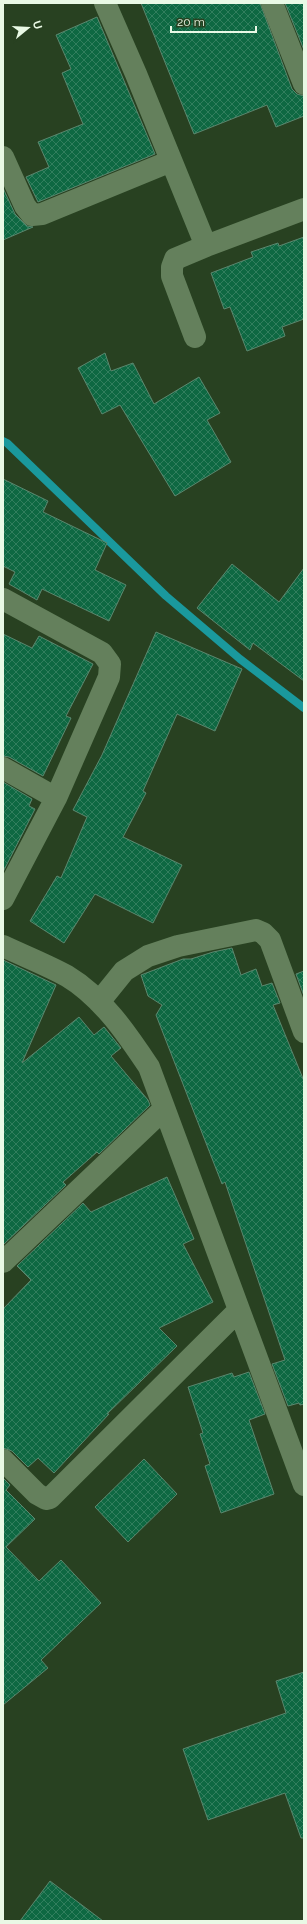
<svg xmlns="http://www.w3.org/2000/svg" width="307" height="1924" viewBox="0 0 307 1924" font-family="Raleway,sans-serif">
	<style>
		.lines { fill: none; stroke-linecap: round; stroke-linejoin: round }
		.stream { stroke: #1a999d; stroke-width: 8 }
		.building { fill: url(#building-cross-hatch); stroke: #5b876e }
		.street { stroke: #64805c; stroke-width: 22 }
	</style>
	<defs>
		<pattern id="building-cross-hatch" width="8" height="8" patternUnits="userSpaceOnUse"><rect width="8" height="8" fill="#0e6842"/><path d="M0 0l8 8M0 8l8-8" fill="none" stroke="#317e5d"/></pattern>
	</defs>
	<rect width="100%" height="100%" fill="#284121"/>
	<g class="lines">
		<!-- stream -->
		<path class="stream" d="M3,441l4,2 159,153 74,63 64,49"/>
	</g>
	<!-- building -->
	<path class="building" d="M141,3h119l32,86 5,5 7,2v20l-28,11 -9,-22 -73,29z
		M285,3h19v47z
		M97,17l58,137 -117,48 -12,-25 23,-10 -11,-25 45,-18 -21,-51 9,-4 -15,-34z
		M3,188l12,26 12,12 6,1 -30,13z
		M304,237v82l-22,8 3,9 -38,15 -17,-44 -6,2 -13,-36 42,-16 -2,-5 27,-9 1,3z
		M105,353l6,18 22,-8 21,41 45,-27 21,36 -13,7 24,42 -56,34 -55,-91 -18,9 -24,-46z
		M3,479l45,22 -5,11 64,31 -12,27 31,15 -17,36 -67,-32 -5,11 -28,-16 6,-12 -12,-6z
		M232,564l47,38 25,-34v113l-51,-38 -3,7 -53,-42z
		M156,632l86,37 -27,62 -38,-17 -34,77 3,2 -23,44 59,28 -29,58 -58,-29 -31,49 -34,-22 27,-45 4,2 26,-61 -14,-7 29,-55z
		M3,634l29,14 7,-12 54,28 -27,52 5,2 -28,58 -34,-19 -6,-1z
		M3,782l29,17 -3,7 6,3 -32,63z
		M232,948l9,27 15,-6 6,17 10,-3 8,20 -7,2 31,76v323l-4,1 -1,-2 -11,3 -16,-42 13,-4 -60,-178 -3,2 -66,-169 6,-10 -14,-9 -7,-21 42,-16h8l22,-7z
		M3,960l53,25 -34,78 57,-46 15,18 10,-8 17,21 -10,8 37,44 2,5 -51,49 -2,-2 -34,30 3,3 -63,60z
		M304,971v25l-8,-22z
		M167,1177l27,62 -11,5 30,58 -54,26 18,18 -70,68h2l-55,59 -16,-15 -10,9 -16,-16 -9,-3v-139l28,-29 -14,-14 66,-63 8,9z
		M249,1372l16,42 -16,6 25,74 -53,19 -16,-47 5,-2 -10,-30 3,-1 -15,-46 44,-14 2,4z
		M144,1459l33,35 -49,48 -33,-35z
		M3,1478l7,7 -4,5 29,29 -29,28 33,34 22,-21 40,43 -60,57 7,8 -45,37z
		M304,1672v166h-3l-16,-45 -77,27 -25,-71 103,-36 -10,-32z
		M50,1881l53,40h-83z"/>
	<g class="lines">
		<!-- street -->
		<path class="street" d="M105,3l31,71 70,172
			M272,3l32,81
			M3,157l22,49 7,9 10,-1 129,-53
			M195,337l-23,-61v-9l3,-8 31,-13 98,-37
			M3,599l99,54 8,11 -1,13 -53,121 -53,101
			M3,768l53,30
			M3,946c21,10 44,19 64,30 35,21 60,58 82,91l155,418
			M99,1002l25,-31 24,-15 30,-10 78,-16 7,3 7,7 34,92
			M3,1262l161,-153
			M3,1460l34,34 9,5 4,-1 189,-188"/>
	</g>
	<!-- border -->
	<rect width="307" height="1924" fill="none" stroke="#e9f9e5" stroke-width="8"/>
	<!-- north arrow -->
	<g transform="translate(28 28) rotate(72)" stroke="#284121" stroke-width="3" paint-order="stroke">
	<path d="M0-3L7 15L0 10L-7 15Z" fill="#e9f9e5"/>
	<text y="-6" font-size="11" font-weight="bold" text-anchor="middle" fill="#e9f9e5">U</text>
	</g>
	<!-- scale -->
	<path d="M171 26v6h85v-6" fill="none" stroke="#e9f9e5" stroke-width="2"/>
	<text x="177" y="26" font-size="12" fill="#e9f9e5" stroke="#284121" stroke-width="3" paint-order="stroke">20 m</text>
</svg>
